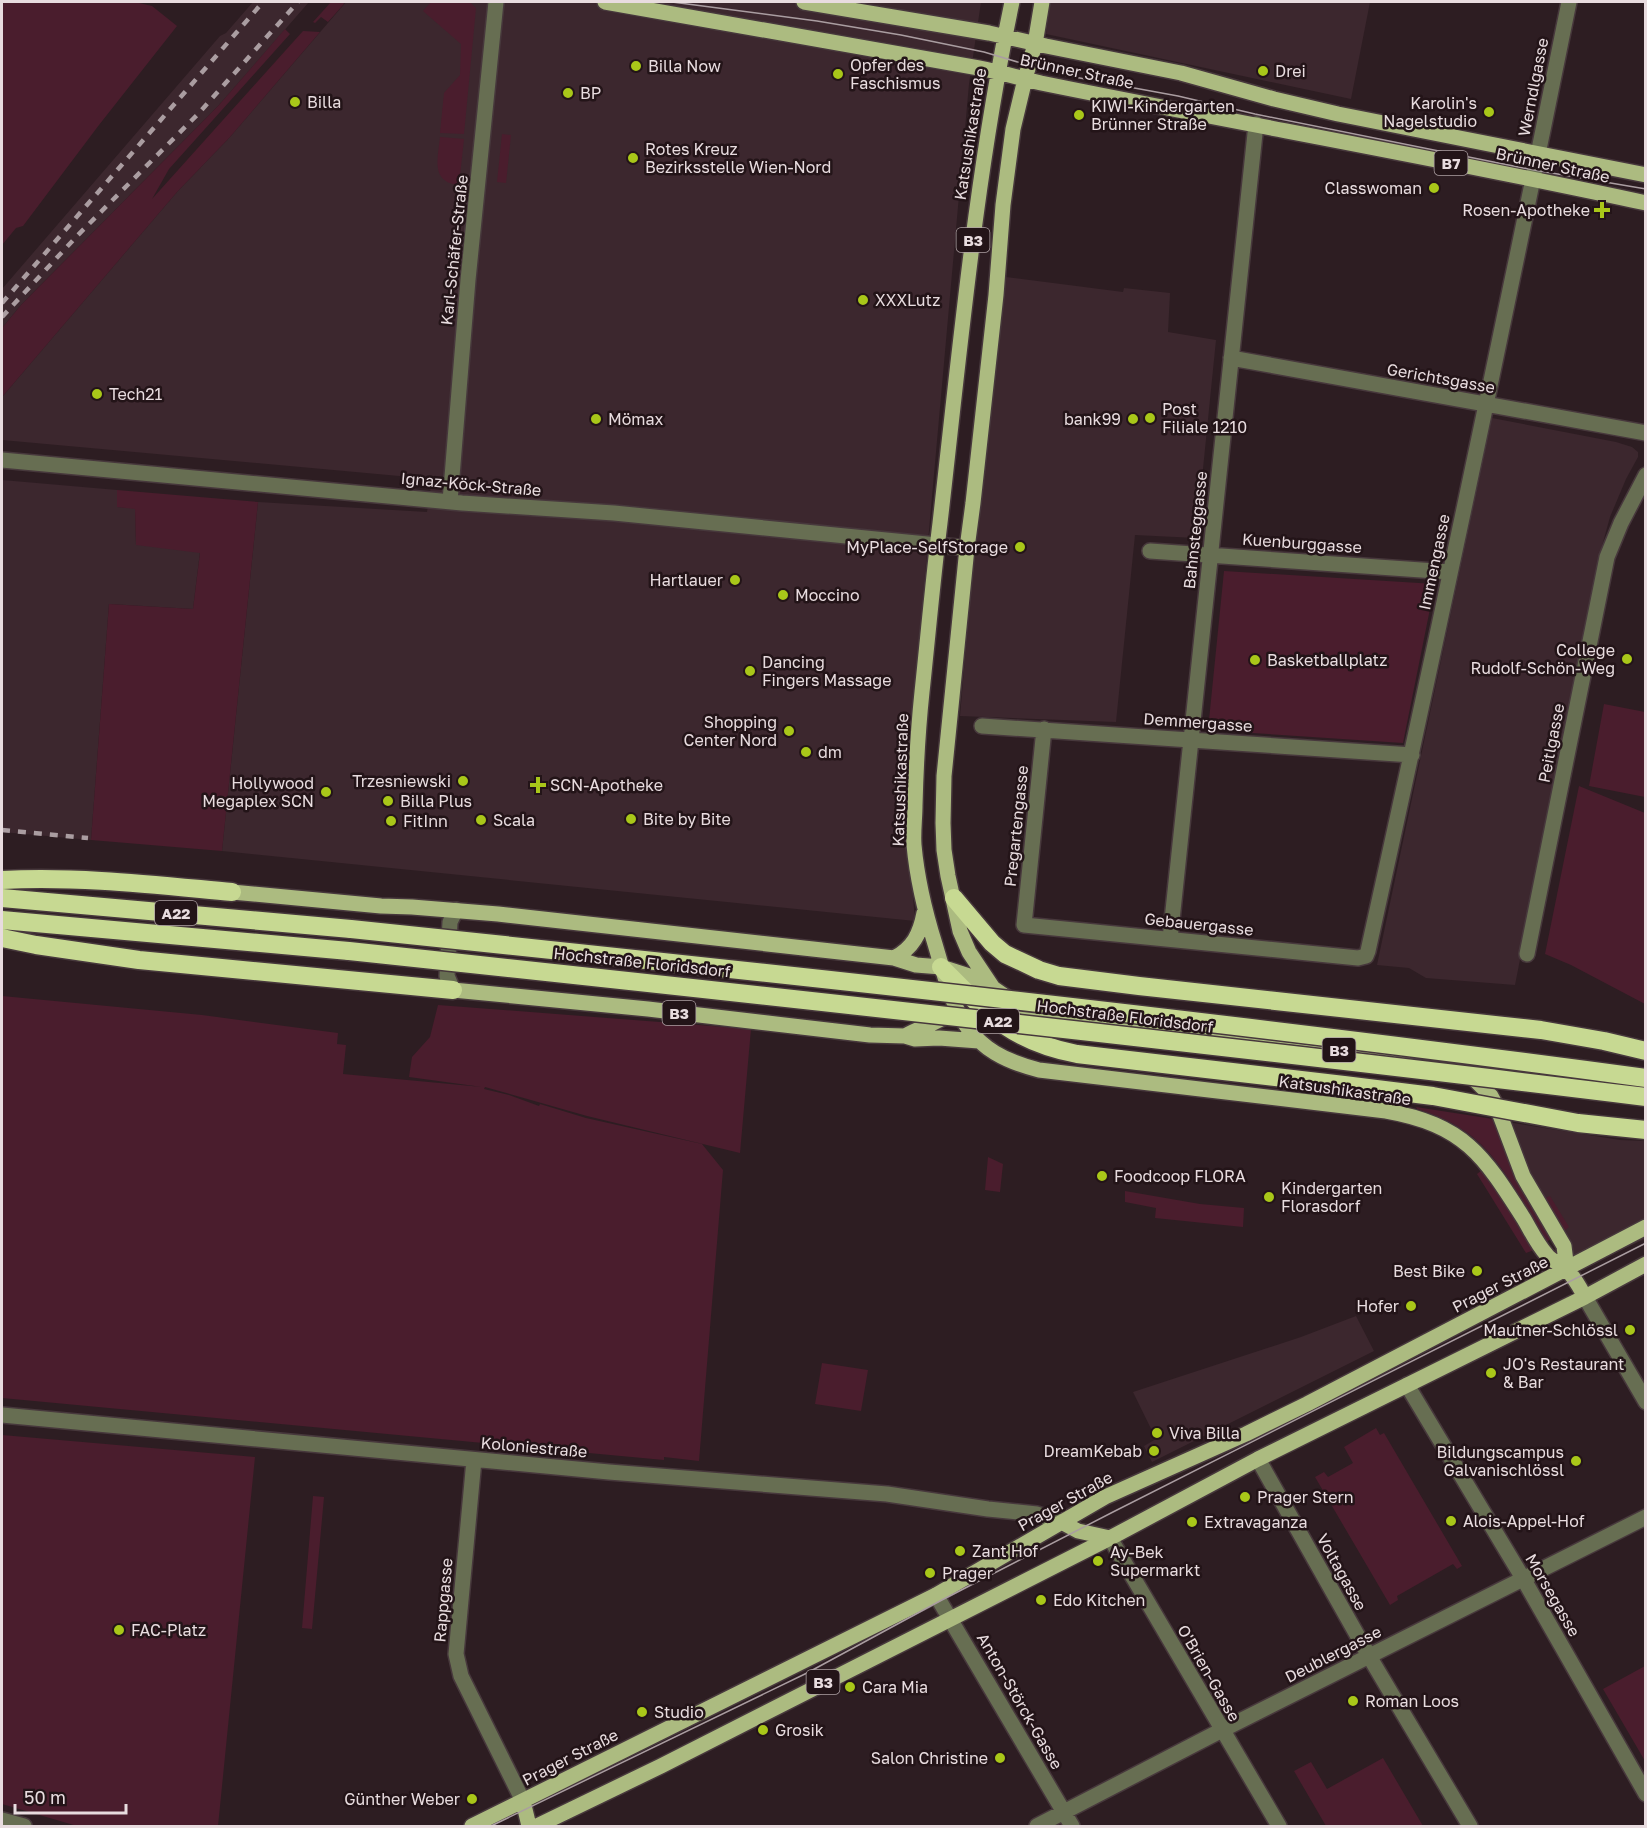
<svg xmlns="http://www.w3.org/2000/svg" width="1647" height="1828" viewBox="0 0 1647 1828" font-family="'Golos Text',sans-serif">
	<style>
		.built { fill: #3c272e }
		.green { fill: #4a1d2d }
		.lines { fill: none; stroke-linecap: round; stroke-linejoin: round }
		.minor-casing { stroke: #47383c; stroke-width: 18 }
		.major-casing { stroke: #47383c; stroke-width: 18 }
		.highway-casing { stroke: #47383c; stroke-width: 21 }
		.minor { stroke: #676e52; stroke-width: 15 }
		.major { stroke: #acbb80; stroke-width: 15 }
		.highway { stroke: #c7d992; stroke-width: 18 }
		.tram { stroke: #aa9da1; stroke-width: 1.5 }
		.rail { stroke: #aa9da1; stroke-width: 4.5; stroke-dasharray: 8 8; stroke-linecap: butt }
		.highway-bridge-casing { stroke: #47383c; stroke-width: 21; stroke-linecap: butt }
		.highway-bridge { stroke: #c7d992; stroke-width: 18 }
		.poi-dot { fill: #a9c719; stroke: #231418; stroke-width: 2 }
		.labels { text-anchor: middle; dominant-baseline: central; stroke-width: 5; stroke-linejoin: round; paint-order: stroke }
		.shield { fill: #231418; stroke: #ada0a3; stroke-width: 1.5 }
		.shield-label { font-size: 15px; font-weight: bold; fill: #e8dcdf }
		.poi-label { font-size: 16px; fill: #e8dcdf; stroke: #231418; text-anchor: start }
		.street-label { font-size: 16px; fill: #e8dcdf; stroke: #231418 }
	</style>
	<rect width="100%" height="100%" fill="#2d1d22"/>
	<!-- built -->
	<path class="built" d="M253,2h56l-90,103 -198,200 -19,23v-39l218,-253 6,-3z
		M346,2h635l-12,82 -59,658 -3,81 8,98 -693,-70 36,-349 169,10 5,-33 -430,-39v-43l175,-205 53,-55z
		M1050,2h320l-19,97 -305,-65z
		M1006,277l117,15 1,-4 46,5 -2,39 48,8 -20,198 -61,-3 -19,187 -156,-6 16,-188z
		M1492,418l124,24 16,5 6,5v5l-12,22 -16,38 -11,40 -84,428 -89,-7 -17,-10 -32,-3z
		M2,480l115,10 1,17 17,1 1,36 64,8 -7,57 -84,-5 -18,236 -89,-8z
		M1495,1120l125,20 25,1v98l-66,30 -65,-93z
		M1356,1316l18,35 -222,111 -8,-16 12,-7 -23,-47 168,-55z"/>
	<!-- green -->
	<path class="green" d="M2,2h133l17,4 25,20 -78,99 -76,101 -7,2 -14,17z
		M331,2h12l1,2 -16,18 -7,-5 -6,6 -2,-1z
		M431,2h39l6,6 -12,126 -24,-1 4,-40 16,-18 1,-31 -38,-33z
		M285,29l5,5 -121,135 -17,30 151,-168 17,1 -90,105 -53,55 -175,205v-69l19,-23 198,-200z
		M502,134l9,1 -5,48 -9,-1z
		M440,137l24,2 -5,46c-29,-3 -21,-27 -19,-48z
		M117,490l141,12 -36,349 -131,-11 18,-236 84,5 7,-56 -64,-8 -1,-36 -18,-2z
		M1224,571l211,13 -32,159 -195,-13z
		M1604,704l41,8v85l-56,-11z
		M1579,786l66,27v191l-74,-39 -26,-11z
		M2,996l200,19 136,18 -1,11 9,1 -3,29 139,13 -73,-10 3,-20 18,-20 8,-32 313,24 -11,124 -153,-37 -102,-29 -1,2 25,6 30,11 1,-2 46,14 116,26 21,26 -24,291 -35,-4v3l-662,-62z
		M1416,1107l77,12 23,62 35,58 -5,3c-22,-36 -46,-89 -83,-112 -14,-10 -30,-16 -46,-21z
		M988,1157l15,7 -3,28 -15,-2z
		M1482,1170l30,44 22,36 -8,3 -49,-79z
		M1125,1191l75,13 44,4 -1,19 -88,-9 1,-10 -31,-6z
		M1550,1196l19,31 -5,4 -19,-30v-3z
		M822,1363l46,7 -7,41 -46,-7z
		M1376,1428l4,7 4,-2 78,133 -5,3 -4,-5 -56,32 1,4 -8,5 -75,-128 9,-5 4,5 25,-14 -9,-16z
		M2,1435l253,22 -37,369h-141l-75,-22z
		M313,1496l11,1 -12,132 -10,-1z
		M1645,1666v95l-42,-72z
		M1383,1758l40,68h-97l-32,-55 17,-9 16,27z"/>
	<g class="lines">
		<defs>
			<path id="minor" d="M1231,358l415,75
				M2,460l460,43 152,10 323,32
				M450,501l18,-221 28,-278
				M1150,551l300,21
				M982,726l430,29
				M1044,729l-20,196 334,33 8,-2 2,-5c70,-316 137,-632 201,-949
				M1170,939l86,-815
				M1527,954l80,-397 14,-34 25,-48
				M453,990l-6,-14 3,-54 6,-12
				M1585,1297l61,105
				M1407,1385l117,195 122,214
				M2,1415l607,57 278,22 101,15 49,5 26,9
				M1258,1459l111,197 101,170
				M474,1460l-18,194 5,22 62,125
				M1110,1538l169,288
				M936,1595l136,231
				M2,1820l22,6
				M1037,1826l185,-96 424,-213"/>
			<path id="major" d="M605,2l374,66c21,4 41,10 62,15 201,41 404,76 605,120
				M804,2l185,31 57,13 135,27 93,26 64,15 308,61
				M1012,2c-36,171 -52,347 -72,521 -7,56 -12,113 -18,169 -4,38 -6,75 -7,113 0,13 -2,27 -1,40 3,33 11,67 21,99 20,68 28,107 104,126l347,41c79,14 98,45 138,108 7,12 13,25 22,35 5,7 15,10 21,16 8,8 13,18 18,27
				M1042,2l-7,42 -10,35 -12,50 -10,76 -7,90 -23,208 -6,45 -23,228 -1,47 1,27 4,26 12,55 9,21 24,36 25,17 27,9 376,45 27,6 22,10 21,21 6,11 26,69 41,70 3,24
				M937,545l30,3
				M232,892l149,14 31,1 86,7 396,44 22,7 25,2 28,9 21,10
				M894,958c19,-10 26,-24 30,-45
				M453,990l195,19 222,26 35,1 10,3 24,-1 40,3
				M905,1036c17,-10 30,-11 47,-24
				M1063,1523l15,8 32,7
				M523,1801l6,25
				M472,1826l464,-231 169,-98 141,-63 61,-30 339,-177
				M537,1826l124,-60 449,-228 148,-79 327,-162 61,-33"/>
			<path id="highway" d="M2,880c77,-4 153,5 230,12
				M2,898l349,31
				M954,898l38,45 13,11 34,16 20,6 80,10 402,44 63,11 42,10
				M2,920l347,31
				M2,938l34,7 103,15 314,30
				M941,967c46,46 69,74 136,87l267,31"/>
		</defs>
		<!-- minor casing -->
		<use href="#minor" class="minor-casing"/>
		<!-- major casing -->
		<use href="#major" class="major-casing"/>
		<!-- highway casing -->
		<use href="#highway" class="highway-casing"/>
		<!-- minor -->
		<use href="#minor" class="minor"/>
		<!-- major -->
		<use href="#major" class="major"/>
		<!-- highway -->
		<use href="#highway" class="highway"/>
		<!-- tram -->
		<path class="tram" d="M672,2l145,19 84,14 83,17 74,22 120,22 77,18 279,56 112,19
			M491,1826l316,-153 133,-72 173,-89 533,-269"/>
		<!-- rail -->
		<path class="rail" d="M2,303l261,-301
			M2,317l75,-81 121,-122 100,-112
			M2,830l86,8"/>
		<defs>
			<path id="highway-bridge" d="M351,929c432,45 864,91 1295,149
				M349,951c433,46 865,93 1297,146
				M1344,1085l89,11 145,27 68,7"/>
		</defs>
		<!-- highway-bridge casing -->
		<use href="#highway-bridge" class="highway-bridge-casing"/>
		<!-- highway-bridge -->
		<use href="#highway-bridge" class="highway-bridge"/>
	</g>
	<!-- markers -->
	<g class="poi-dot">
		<circle cx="636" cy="66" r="6"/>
		<circle cx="1263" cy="71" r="6"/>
		<circle cx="838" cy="74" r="6"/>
		<circle cx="568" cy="93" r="6"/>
		<circle cx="295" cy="102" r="6"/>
		<circle cx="1489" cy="112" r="6"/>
		<circle cx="1079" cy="115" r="6"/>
		<circle cx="633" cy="158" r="6"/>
		<circle cx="1434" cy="188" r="6"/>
		<path d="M1599 201h6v6h6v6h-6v6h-6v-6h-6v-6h6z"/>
		<circle cx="863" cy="300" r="6"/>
		<circle cx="97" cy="394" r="6"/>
		<circle cx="1150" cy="418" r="6"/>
		<circle cx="596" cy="419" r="6"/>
		<circle cx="1133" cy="419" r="6"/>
		<circle cx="1020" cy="547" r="6"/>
		<circle cx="735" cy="580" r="6"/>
		<circle cx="783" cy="595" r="6"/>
		<circle cx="1627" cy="659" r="6"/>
		<circle cx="1255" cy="660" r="6"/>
		<circle cx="750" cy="671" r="6"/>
		<circle cx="789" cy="731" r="6"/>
		<circle cx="806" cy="752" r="6"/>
		<circle cx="463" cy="781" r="6"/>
		<path d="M535 776h6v6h6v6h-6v6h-6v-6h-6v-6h6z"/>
		<circle cx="326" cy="792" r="6"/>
		<circle cx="388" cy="801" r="6"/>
		<circle cx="631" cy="819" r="6"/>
		<circle cx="481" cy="820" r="6"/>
		<circle cx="391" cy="821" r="6"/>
		<circle cx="1102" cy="1176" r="6"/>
		<circle cx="1269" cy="1197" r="6"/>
		<circle cx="1477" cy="1271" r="6"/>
		<circle cx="1411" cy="1306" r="6"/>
		<circle cx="1630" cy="1330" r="6"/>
		<circle cx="1491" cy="1373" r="6"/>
		<circle cx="1157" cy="1433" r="6"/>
		<circle cx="1154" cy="1451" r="6"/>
		<circle cx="1576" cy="1461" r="6"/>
		<circle cx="1245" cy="1497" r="6"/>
		<circle cx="1451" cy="1521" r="6"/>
		<circle cx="1192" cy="1522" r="6"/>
		<circle cx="960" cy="1551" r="6"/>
		<circle cx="1098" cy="1561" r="6"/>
		<circle cx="930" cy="1573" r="6"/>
		<circle cx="1041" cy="1600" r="6"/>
		<circle cx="119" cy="1630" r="6"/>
		<circle cx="850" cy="1687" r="6"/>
		<circle cx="1353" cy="1701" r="6"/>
		<circle cx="642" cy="1712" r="6"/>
		<circle cx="763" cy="1730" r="6"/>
		<circle cx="1000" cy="1758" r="6"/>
		<circle cx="472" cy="1799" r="6"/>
	</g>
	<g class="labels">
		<!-- shield labels -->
		<g class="shield">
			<rect x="1434.5" y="151" width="33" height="24" rx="4.5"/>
			<rect x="956.5" y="228" width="33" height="24" rx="4.5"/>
			<rect x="155" y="901" width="42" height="24" rx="4.5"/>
			<rect x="662.5" y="1001" width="33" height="24" rx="4.5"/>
			<rect x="977" y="1009" width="42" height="24" rx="4.5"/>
			<rect x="1322.5" y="1038" width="33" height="24" rx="4.5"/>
			<rect x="806.5" y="1670" width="33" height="24" rx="4.5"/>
		</g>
		<g class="shield-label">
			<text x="1451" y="163">B7</text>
			<text x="973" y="240">B3</text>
			<text x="176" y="913">A22</text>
			<text x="679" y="1013">B3</text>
			<text x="998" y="1021">A22</text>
			<text x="1339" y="1050">B3</text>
			<text x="823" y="1682">B3</text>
		</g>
		<!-- poi labels -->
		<g class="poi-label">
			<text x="850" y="65">Opfer des<tspan x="850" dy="18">Faschismus</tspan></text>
			<text x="648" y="66">Billa Now</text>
			<text x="1275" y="71">Drei</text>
			<text x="580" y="93">BP</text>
			<text x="307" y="102">Billa</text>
			<text x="1477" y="103" text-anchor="end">Karolin's<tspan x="1477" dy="18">Nagelstudio</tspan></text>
			<text x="1091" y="106">KIWI-Kindergarten<tspan x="1091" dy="18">Brünner Straße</tspan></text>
			<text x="645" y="149">Rotes Kreuz<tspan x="645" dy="18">Bezirksstelle Wien-Nord</tspan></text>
			<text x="1422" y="188" text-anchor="end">Classwoman</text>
			<text x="1590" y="210" text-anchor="end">Rosen-Apotheke</text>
			<text x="875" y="300">XXXLutz</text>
			<text x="109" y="394">Tech21</text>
			<text x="1162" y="409">Post<tspan x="1162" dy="18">Filiale 1210</tspan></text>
			<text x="608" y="419">Mömax</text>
			<text x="1121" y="419" text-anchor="end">bank99</text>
			<text x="1008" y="547" text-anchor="end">MyPlace-SelfStorage</text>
			<text x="723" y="580" text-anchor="end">Hartlauer</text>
			<text x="795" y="595">Moccino</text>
			<text x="1615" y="650" text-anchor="end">College<tspan x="1615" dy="18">Rudolf-Schön-Weg</tspan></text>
			<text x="1267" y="660">Basketballplatz</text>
			<text x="762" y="662">Dancing<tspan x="762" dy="18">Fingers Massage</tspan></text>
			<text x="777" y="722" text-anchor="end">Shopping<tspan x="777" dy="18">Center Nord</tspan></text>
			<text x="818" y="752">dm</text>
			<text x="451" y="781" text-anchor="end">Trzesniewski</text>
			<text x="314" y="783" text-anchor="end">Hollywood<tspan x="314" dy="18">Megaplex SCN</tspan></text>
			<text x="550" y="785">SCN-Apotheke</text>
			<text x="400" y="801">Billa Plus</text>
			<text x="643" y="819">Bite by Bite</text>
			<text x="493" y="820">Scala</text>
			<text x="403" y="821">FitInn</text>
			<text x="1114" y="1176">Foodcoop FLORA</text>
			<text x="1281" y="1188">Kindergarten<tspan x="1281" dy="18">Florasdorf</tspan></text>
			<text x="1465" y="1271" text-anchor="end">Best Bike</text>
			<text x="1399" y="1306" text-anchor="end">Hofer</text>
			<text x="1618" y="1330" text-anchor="end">Mautner-Schlössl</text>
			<text x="1503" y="1364">JO's Restaurant<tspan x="1503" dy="18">&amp; Bar</tspan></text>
			<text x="1169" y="1433">Viva Billa</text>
			<text x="1142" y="1451" text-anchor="end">DreamKebab</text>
			<text x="1564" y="1452" text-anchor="end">Bildungscampus<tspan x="1564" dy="18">Galvanischlössl</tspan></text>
			<text x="1257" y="1497">Prager Stern</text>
			<text x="1463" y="1521">Alois-Appel-Hof</text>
			<text x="1204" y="1522">Extravaganza</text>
			<text x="972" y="1551">Zant Hof</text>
			<text x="1110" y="1552">Ay-Bek<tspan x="1110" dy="18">Supermarkt</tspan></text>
			<text x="942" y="1573">Prager</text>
			<text x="1053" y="1600">Edo Kitchen</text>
			<text x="131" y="1630">FAC-Platz</text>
			<text x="862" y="1687">Cara Mia</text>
			<text x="1365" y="1701">Roman Loos</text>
			<text x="654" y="1712">Studio</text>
			<text x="775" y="1730">Grosik</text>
			<text x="988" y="1758" text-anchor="end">Salon Christine</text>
			<text x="460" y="1799" text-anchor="end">Günther Weber</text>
		</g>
		<!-- street labels -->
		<g class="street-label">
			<text transform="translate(1077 71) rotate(12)">Brünner Straße</text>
			<text transform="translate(1533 87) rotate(-79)">Werndlgasse</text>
			<text transform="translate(970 134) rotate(-81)">Katsushikastraße</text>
			<text transform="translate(1553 165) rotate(12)">Brünner Straße</text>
			<text transform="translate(454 250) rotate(-84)">Karl-Schäfer-Straße</text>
			<text transform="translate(1441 378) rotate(10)">Gerichtsgasse</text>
			<text transform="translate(471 484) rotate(5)">Ignaz-Köck-Straße</text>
			<text transform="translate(1195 530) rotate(-84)">Bahnsteggasse</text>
			<text transform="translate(1302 543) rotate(4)">Kuenburggasse</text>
			<text transform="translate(1434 562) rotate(-78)">Immengasse</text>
			<text transform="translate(1198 722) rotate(4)">Demmergasse</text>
			<text transform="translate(1551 743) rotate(-79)">Peitlgasse</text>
			<text transform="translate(900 780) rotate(-88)">Katsushikastraße</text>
			<text transform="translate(1016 826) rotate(-84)">Pregartengasse</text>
			<text transform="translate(1199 924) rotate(6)">Gebauergasse</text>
			<text transform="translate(642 962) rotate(6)">Hochstraße Floridsdorf</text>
			<text transform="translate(1125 1016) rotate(7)">Hochstraße Floridsdorf</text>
			<text transform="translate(1345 1090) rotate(8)">Katsushikastraße</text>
			<text transform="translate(1500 1284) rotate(-27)">Prager Straße</text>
			<text transform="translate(534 1447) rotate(5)">Koloniestraße</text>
			<text transform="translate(1065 1501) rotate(-29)">Prager Straße</text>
			<text transform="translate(1342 1572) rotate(61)">Voltagasse</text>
			<text transform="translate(1553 1595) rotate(60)">Morsegasse</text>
			<text transform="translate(443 1600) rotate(-85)">Rappgasse</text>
			<text transform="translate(1333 1654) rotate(-27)">Deublergasse</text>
			<text transform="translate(1209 1673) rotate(60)">O'Brien-Gasse</text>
			<text transform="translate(1020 1701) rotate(60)">Anton-Störck-Gasse</text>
			<text transform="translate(570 1757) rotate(-27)">Prager Straße</text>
		</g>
	</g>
	<!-- border -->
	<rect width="1647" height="1828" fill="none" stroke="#e8dcdf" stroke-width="6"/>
	<!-- scale -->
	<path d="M15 1804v9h111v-9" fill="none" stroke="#e8dcdf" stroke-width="3"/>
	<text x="24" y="1804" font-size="18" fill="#e8dcdf" stroke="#231418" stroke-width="4.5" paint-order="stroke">50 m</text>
</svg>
